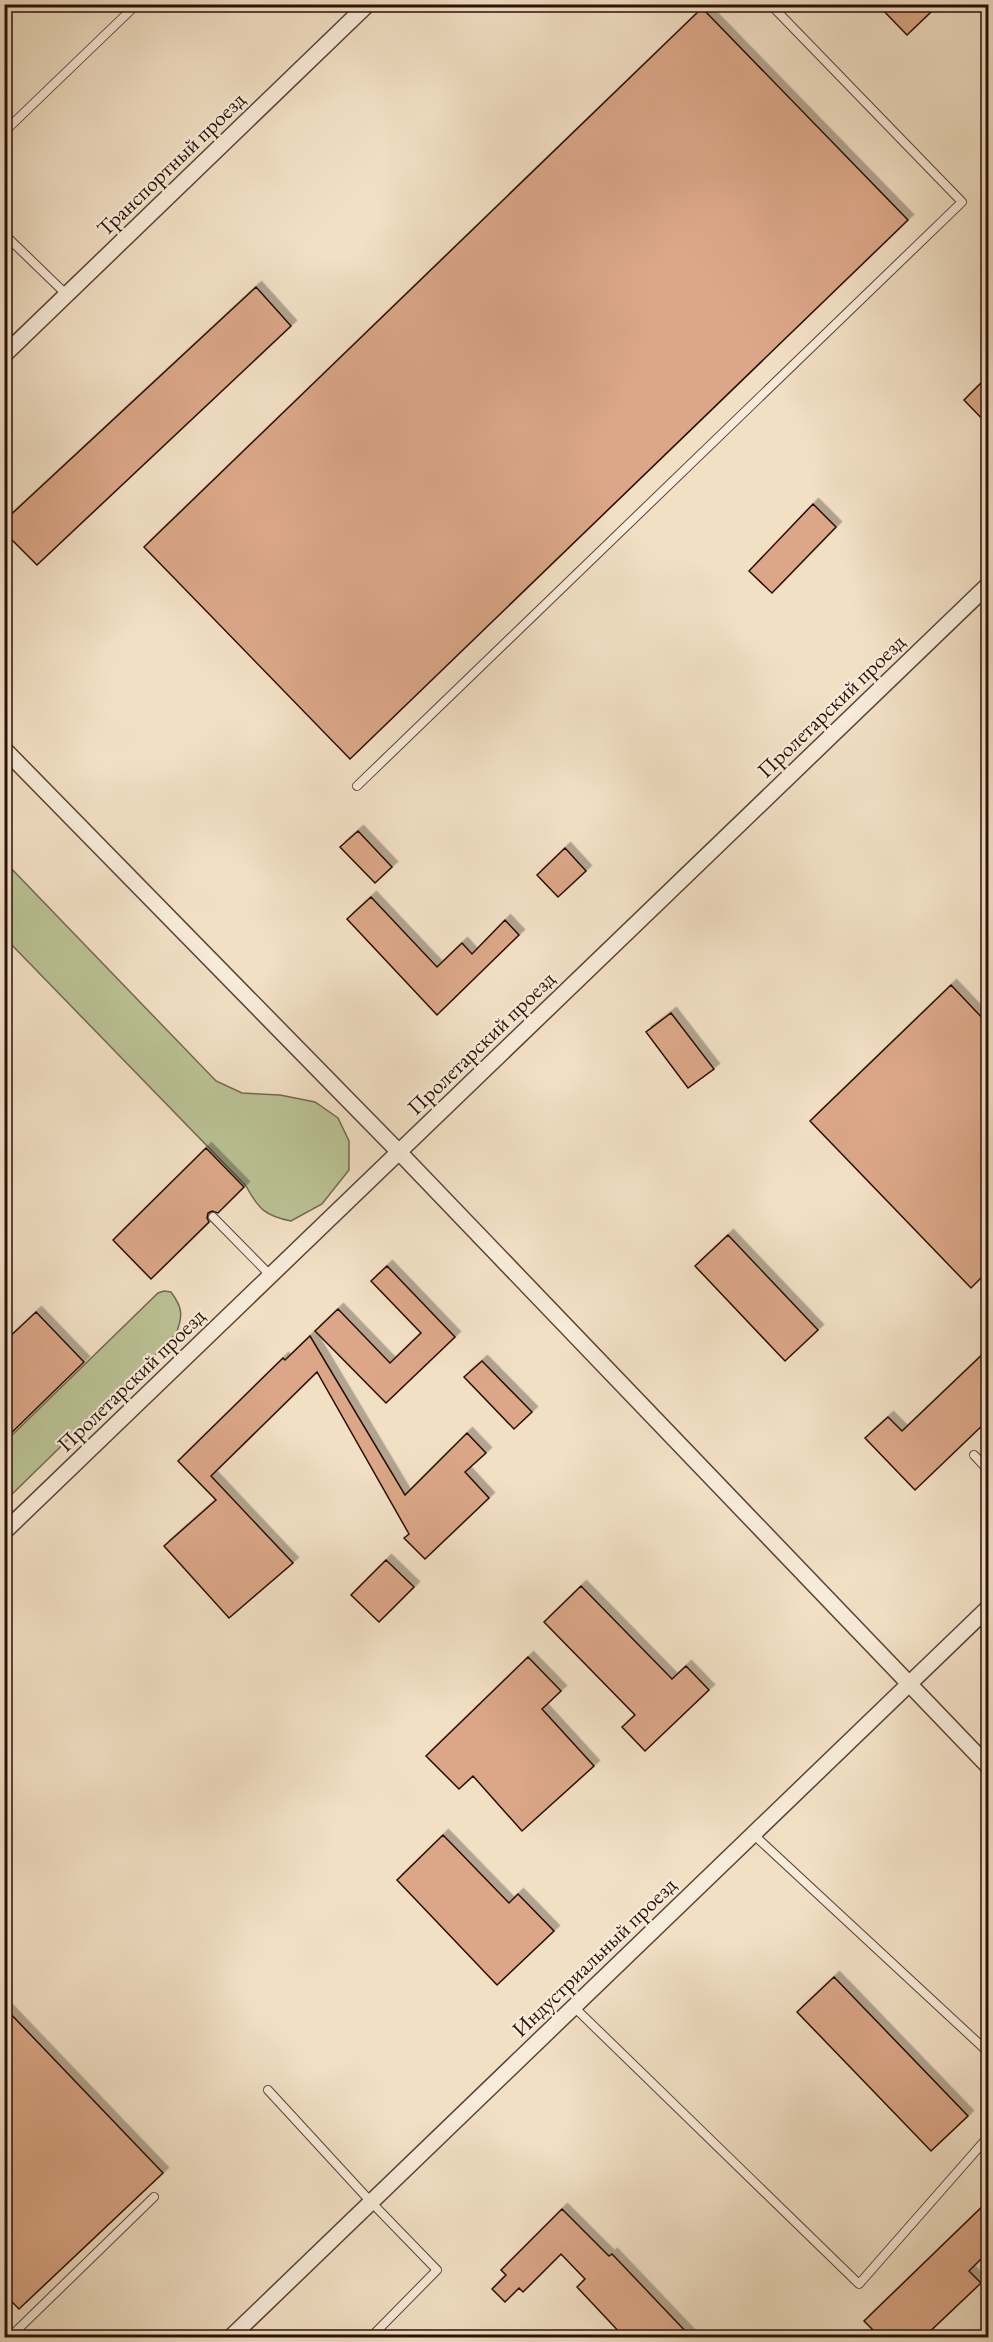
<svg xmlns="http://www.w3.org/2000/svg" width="993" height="2342" viewBox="0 0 993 2342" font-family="'EB Garamond',serif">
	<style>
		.green { fill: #bac295; stroke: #72694e; stroke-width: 1.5 }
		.building { fill: #dba788; stroke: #2a1006; stroke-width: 1.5; filter: url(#shadow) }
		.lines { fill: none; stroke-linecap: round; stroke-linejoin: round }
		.service-casing { stroke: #5c4436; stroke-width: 10 }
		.minor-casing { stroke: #5c4436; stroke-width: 18 }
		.service { stroke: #f7ebd9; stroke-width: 8 }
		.minor { stroke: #f7ebd9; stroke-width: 15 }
		.labels { text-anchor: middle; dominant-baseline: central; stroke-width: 4.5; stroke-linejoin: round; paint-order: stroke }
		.street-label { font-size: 22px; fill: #2a1006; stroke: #f7ebd9 }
	</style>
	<defs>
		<filter id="shadow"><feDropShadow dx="5.5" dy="-5.5" stdDeviation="0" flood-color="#0004"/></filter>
	</defs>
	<rect width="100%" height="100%" fill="#f2e0c5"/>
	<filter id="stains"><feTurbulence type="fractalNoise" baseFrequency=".00333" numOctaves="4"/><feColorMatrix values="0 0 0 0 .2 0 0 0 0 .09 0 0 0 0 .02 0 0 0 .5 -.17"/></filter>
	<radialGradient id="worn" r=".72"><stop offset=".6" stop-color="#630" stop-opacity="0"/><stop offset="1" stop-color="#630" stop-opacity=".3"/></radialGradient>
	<!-- green -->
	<path class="green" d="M5,862l211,219 26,12 38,2 35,7 23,16 11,23v29l-27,34 -31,17c-25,-5 -32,-11 -45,-35l-241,-248z
		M164,1291l7,1c12,16 12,24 5,42l-171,167v-59l153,-149z"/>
	<!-- building -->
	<path class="building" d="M877,4h46l8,8 -24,23z
		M702,8l206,212 -558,539 -206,-212z
		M256,287l35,39 -254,239 -33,-33v-11z
		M988,376v49l-24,-25z
		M813,504l23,23 -64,66 -23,-22z
		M358,831l34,36 -17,16 -35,-36z
		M565,848l21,23 -28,26 -21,-22z
		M371,897l66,70 25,-24 10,11 33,-34 14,15 -82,80 -90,-96z
		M951,985l37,39v247l-17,17 -161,-167z
		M671,1013l43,56 -26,19 -42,-56z
		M206,1148l38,39 -26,26 -6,-2 -4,2 -1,5 2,4 -58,57 -38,-39z
		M728,1235l90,95 -33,31 -90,-95z
		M387,1266l68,71 -69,66 -71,-72 23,-22 52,54 31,-30 -50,-52z
		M36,1312l48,50 -80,78v-98z
		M310,1336l95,159 62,-62 19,20 -21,19 24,26 -64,61 -21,-21 5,-4 -92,-162 -106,104 82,87 -64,55 -65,-72 52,-46 -38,-39 105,-103 2,2z
		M988,1349v71l-73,70 -50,-52 23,-21 14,14z
		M482,1361l50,51 -18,17 -50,-52z
		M386,1560l28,27 -35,35 -28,-27z
		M581,1586l91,93 14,-13 23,24 -64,61 -23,-24 13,-12 -91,-93z
		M528,1657l33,34 -19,18 52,57 -72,65 -49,-55 -14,13 -33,-33z
		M443,1835l66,68 9,-9 36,37 -57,54 -100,-105z
		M834,1977l134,139 -37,35 -134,-139z
		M4,2007l159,166 -144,136 -15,-15z
		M988,2201v51l-19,19 12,12 -57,54h-44l-16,-16z
		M562,2209l47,47 3,-2 79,83h-67l-47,-50 8,-8 -24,-25 -38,38 -4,-4 -14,14 -13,-13 14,-14 -5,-5z"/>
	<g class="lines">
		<defs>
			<path id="service" d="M669,4h3
				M4,132l133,-128
				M4,234l63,61
				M357,786l605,-584 -192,-198
				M213,1217l58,59
				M974,1455l14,15
				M753,1834l235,218
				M574,2007l285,277 129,-147
				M268,2090l103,112 66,68 -67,68
				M4,2331l6,6 144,-140"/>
			<path id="minor" d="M4,355l364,-351
				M4,749l396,404 588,613
				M4,1532l984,-947
				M230,2338l758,-730"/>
		</defs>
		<!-- service casing -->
		<use href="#service" class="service-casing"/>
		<!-- minor casing -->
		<use href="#minor" class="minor-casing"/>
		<!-- service -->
		<use href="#service" class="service"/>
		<!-- minor -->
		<use href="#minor" class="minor"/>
	</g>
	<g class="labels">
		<!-- street labels -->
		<g class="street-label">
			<text transform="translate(171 164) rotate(-44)">Транспортный проезд</text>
			<text transform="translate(831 706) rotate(-44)">Пролетарский проезд</text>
			<text transform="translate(481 1043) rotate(-44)">Пролетарский проезд</text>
			<text transform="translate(131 1380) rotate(-44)">Пролетарский проезд</text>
			<text transform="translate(594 1957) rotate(-44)">Индустриальный проезд</text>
		</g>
	</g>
	<!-- margin -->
	<rect width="993" height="2342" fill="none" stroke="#f2e0c5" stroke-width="24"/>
	<rect x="6" y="6" width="981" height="2330" fill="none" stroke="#2a1006" stroke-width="3"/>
	<rect x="12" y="12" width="969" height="2318" fill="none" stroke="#2a1006" stroke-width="1.5"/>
	<rect width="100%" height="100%" filter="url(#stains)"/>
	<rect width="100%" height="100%" fill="url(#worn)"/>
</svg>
